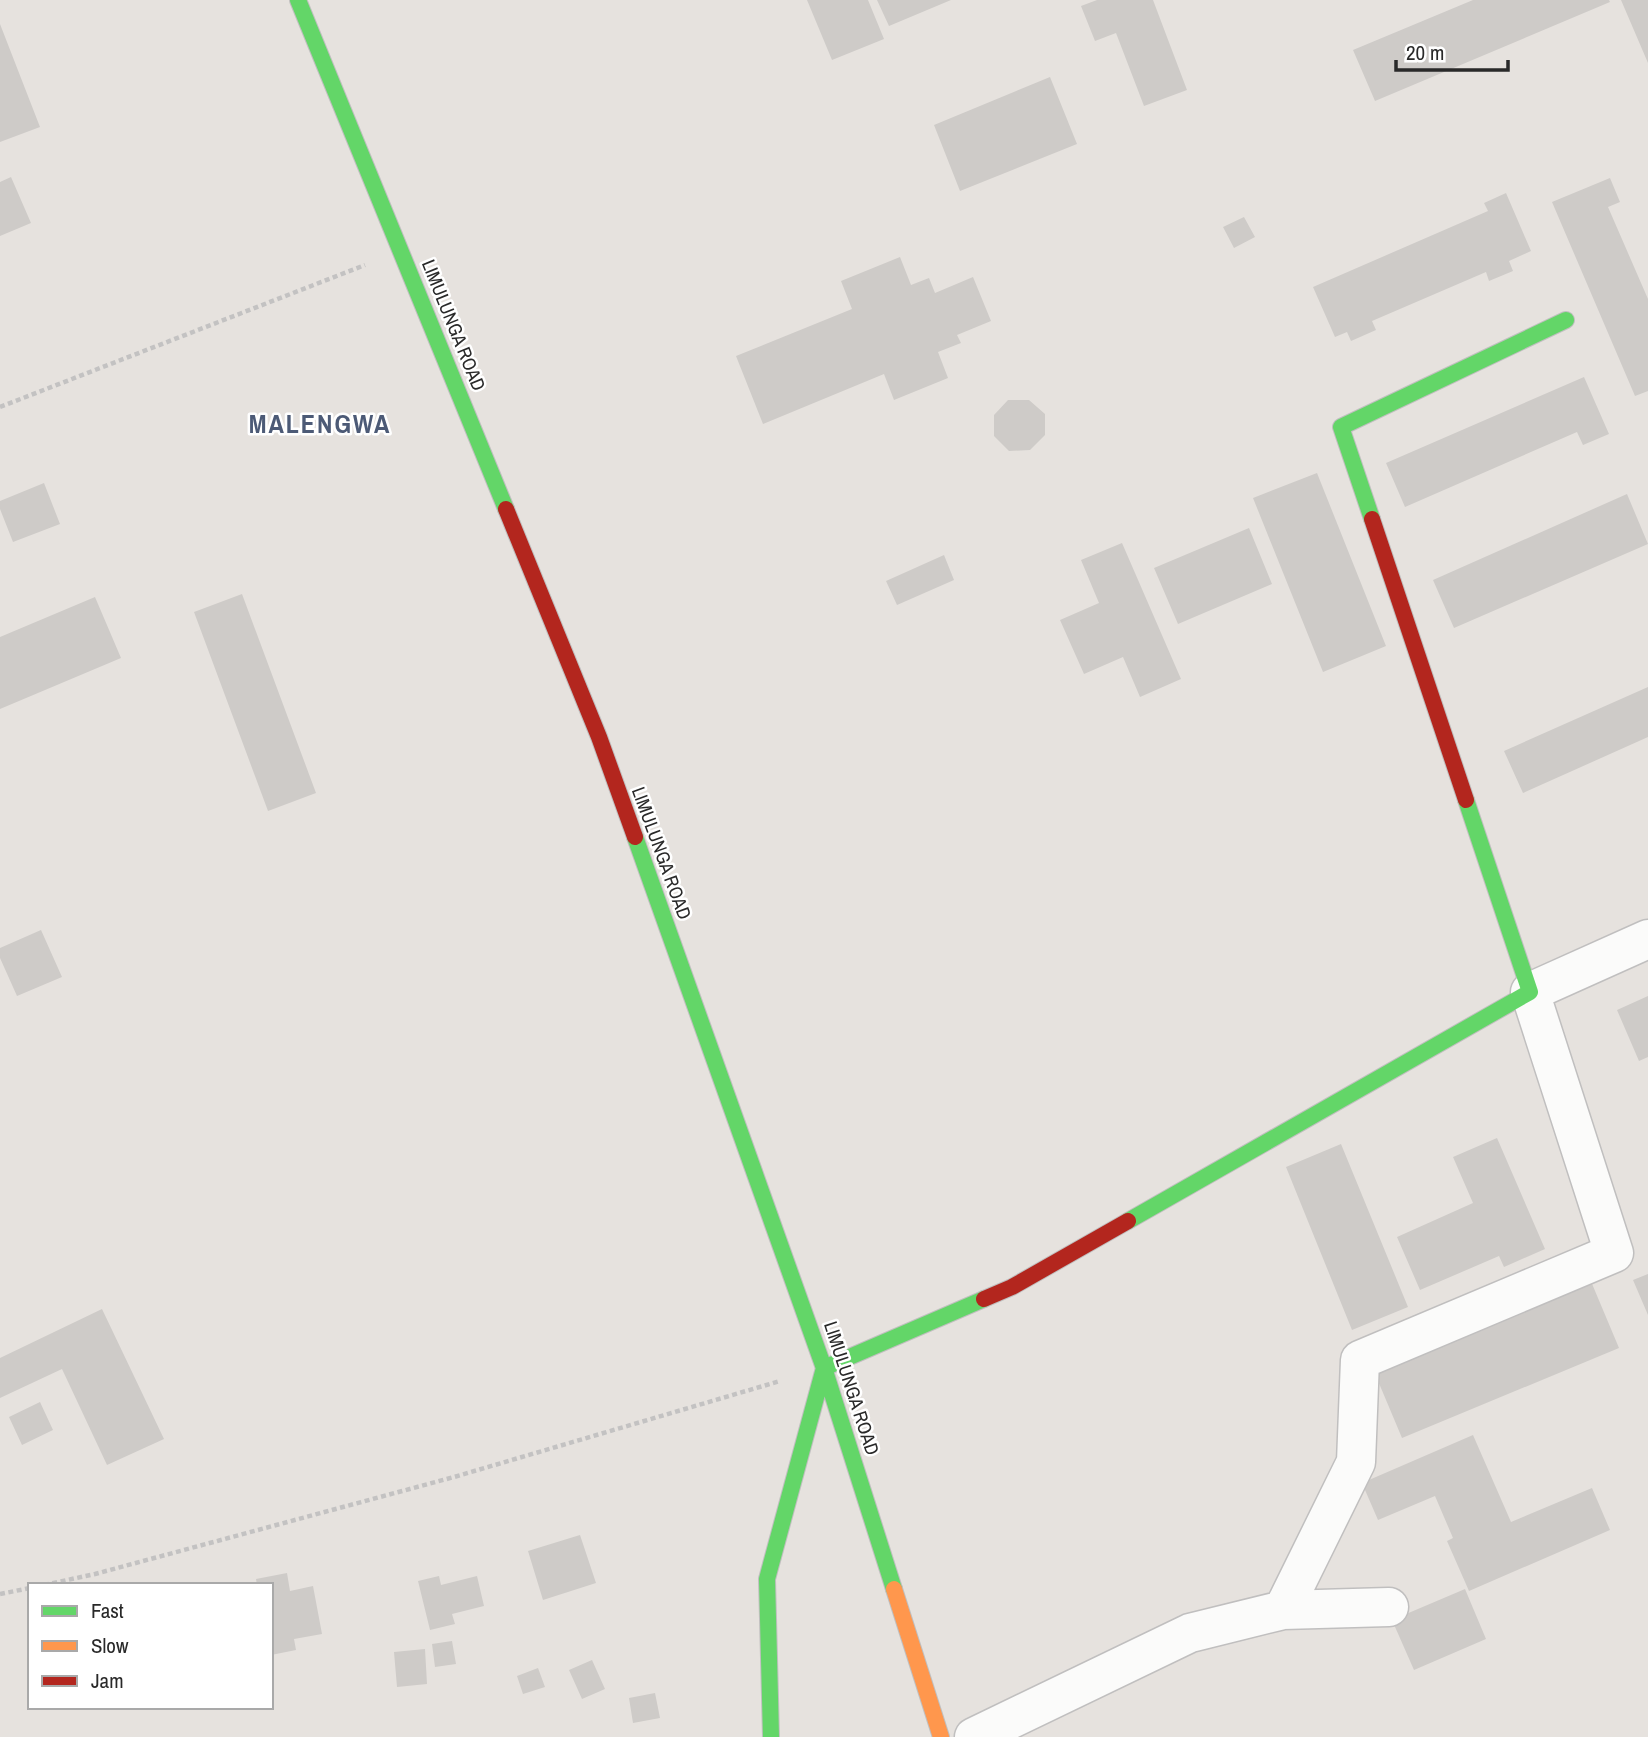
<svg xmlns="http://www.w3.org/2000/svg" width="1648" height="1737" viewBox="0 0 1648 1737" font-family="'Archivo Narrow',sans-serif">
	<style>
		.building { fill: #cecbc8 }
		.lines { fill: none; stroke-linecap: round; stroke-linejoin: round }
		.street-casing { stroke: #c0bfbf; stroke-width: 41 }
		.fast-casing { stroke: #c0bfbf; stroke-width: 18 }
		.slow-casing { stroke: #c0bfbf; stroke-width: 18 }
		.jam-casing { stroke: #c0bfbf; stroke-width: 18 }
		.path { stroke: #c3c2c2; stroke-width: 4.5; stroke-dasharray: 5 3.5; stroke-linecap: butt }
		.street { stroke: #fbfbfa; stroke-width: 38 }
		.fast { stroke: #63d668; stroke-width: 16 }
		.slow { stroke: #ff974d; stroke-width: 16 }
		.jam { stroke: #b3261e; stroke-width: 16 }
		.labels { text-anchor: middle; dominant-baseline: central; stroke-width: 5; stroke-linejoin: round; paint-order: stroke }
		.street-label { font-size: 19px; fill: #292929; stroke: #fff }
		.district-label { font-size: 26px; font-weight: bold; letter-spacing: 2px; fill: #4c5a76; stroke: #fff }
	</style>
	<rect width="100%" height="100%" fill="#e6e2de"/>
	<!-- building -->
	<path class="building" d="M807,0h61l16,39 -52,21z
		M877,0h74l-62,26z
		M1097,0h56l34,90 -43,16 -28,-73 -21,8 -14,-35z
		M1473,0h136l1,2 -235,99 -22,-51z
		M1621,0h27v63z
		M0,24l40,103 -40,15z
		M1050,77l27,67 -117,47 -26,-66z
		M11,177l20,46 -31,13v-54z
		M1610,178l10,24 -12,5 40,92v92l-13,5 -83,-194z
		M1506,193l25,58 -22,10 4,10 -24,10 -3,-9 -114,49 4,9 -25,11 -4,-9 -12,5 -22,-50 175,-76 -4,-8z
		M1244,217l11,20 -21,11 -11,-21z
		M900,257l11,28 18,-7 6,15 38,-16 18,44 -34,14 4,8 -23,9 10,26 -54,22 -10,-26 -121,50 -27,-68 116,-47 -11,-28z
		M1584,377l25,57 -26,11 -6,-13 -172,75 -19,-44z
		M1008,400h21l16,14v21l-15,15 -21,1 -15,-15v-21z
		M1317,473l69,173 -63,26 -70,-174z
		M44,483l16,41 -47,18 -13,-33v-8z
		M1627,494l21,50 -194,84 -21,-48z
		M1249,528l23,56 -94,40 -24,-56z
		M1122,543l59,136 -41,18 -17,-40 -39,17 -24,-54 39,-17 -18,-43z
		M944,555l10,25 -57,25 -11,-24z
		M242,594l74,199 -48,18 -74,-199z
		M95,597l26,61 -121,51v-72z
		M1648,687v50l-125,56 -19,-42z
		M41,930l21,47 -45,19 -17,-38v-10z
		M1648,996v61l-9,4 -22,-51z
		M1497,1138l48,111 -41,18 -5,-11 -79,34 -23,-53 76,-34 -20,-46z
		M1341,1144l67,163 -56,23 -66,-163z
		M1648,1274v41l-15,-35z
		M1590,1279l29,69 -217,90 -29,-69z
		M102,1309l62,130 -57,26 -45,-96 -62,29v-40z
		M40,1402l13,28 -31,15 -13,-28z
		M1473,1435l38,87 81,-34 18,42 -141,61 -22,-50 6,-3 -18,-42 -57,24 -16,-37z
		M580,1535l16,48 -53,17 -15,-49z
		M287,1573l3,18 23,-5 9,48 -28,5 2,11 -25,5v-70h-14l-1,-6z
		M439,1576l2,9 36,-9 7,30 -32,8 3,10 -25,6 -12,-49z
		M1465,1589l21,50 -72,31 -22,-50z
		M452,1641l4,23 -21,3 -3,-23z
		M425,1649l2,35 -30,3 -3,-35z
		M592,1660l13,29 -23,10 -13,-29z
		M538,1668l7,19 -22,7 -6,-18z
		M655,1693l5,25 -27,5 -4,-25z"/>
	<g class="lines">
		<defs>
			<path id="street" d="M1283,1610l73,-148 4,-102 254,-107 -84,-261 118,-53
				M974,1737l216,-104 93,-23 106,-3"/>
			<path id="fast" d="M298,0l208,509
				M1372,519l-31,-92 225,-107
				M635,837l189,531 70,221
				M1128,1221l402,-229 -64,-192
				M771,1737l-4,-158 57,-211 160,-69"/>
			<path id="slow" d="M894,1589l47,148"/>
			<path id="jam" d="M506,509l93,228 36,100
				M1372,519l94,281
				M984,1299l28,-12 116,-66"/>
		</defs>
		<!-- street casing -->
		<use href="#street" class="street-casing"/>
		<!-- fast casing -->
		<use href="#fast" class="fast-casing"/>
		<!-- slow casing -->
		<use href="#slow" class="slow-casing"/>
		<!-- jam casing -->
		<use href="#jam" class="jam-casing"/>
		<!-- path -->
		<path class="path" d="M0,407l365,-142
			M44,1585l51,-11 359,-97 326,-96
			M0,1594l30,-6"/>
		<!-- street -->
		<use href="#street" class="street"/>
		<!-- fast -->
		<use href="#fast" class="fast"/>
		<!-- slow -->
		<use href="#slow" class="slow"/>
		<!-- jam -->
		<use href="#jam" class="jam"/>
	</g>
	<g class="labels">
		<!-- street labels -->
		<g class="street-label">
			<text transform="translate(454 325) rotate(68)">LIMULUNGA ROAD</text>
			<text transform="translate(662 853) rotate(70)">LIMULUNGA ROAD</text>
			<text transform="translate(852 1388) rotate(72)">LIMULUNGA ROAD</text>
		</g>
		<!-- district labels -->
		<g class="district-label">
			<text x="320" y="423">MALENGWA</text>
		</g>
	</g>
	<!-- legend -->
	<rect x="28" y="1583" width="245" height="126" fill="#ffffff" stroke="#a9a9a9" stroke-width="2"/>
	<rect x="42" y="1606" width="35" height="10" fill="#63d668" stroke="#a9a9a9" stroke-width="2"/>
	<text x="91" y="1618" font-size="21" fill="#292929">Fast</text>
	<rect x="42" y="1641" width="35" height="10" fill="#ff974d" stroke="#a9a9a9" stroke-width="2"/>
	<text x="91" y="1653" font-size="21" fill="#292929">Slow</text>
	<rect x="42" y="1676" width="35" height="10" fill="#b3261e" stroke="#a9a9a9" stroke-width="2"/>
	<text x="91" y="1688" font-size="21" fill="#292929">Jam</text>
	<!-- scale -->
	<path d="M1396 60v10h112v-10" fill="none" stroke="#292929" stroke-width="3.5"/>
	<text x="1406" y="60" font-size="21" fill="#292929" stroke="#ffffff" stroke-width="5" paint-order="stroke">20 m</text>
</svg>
